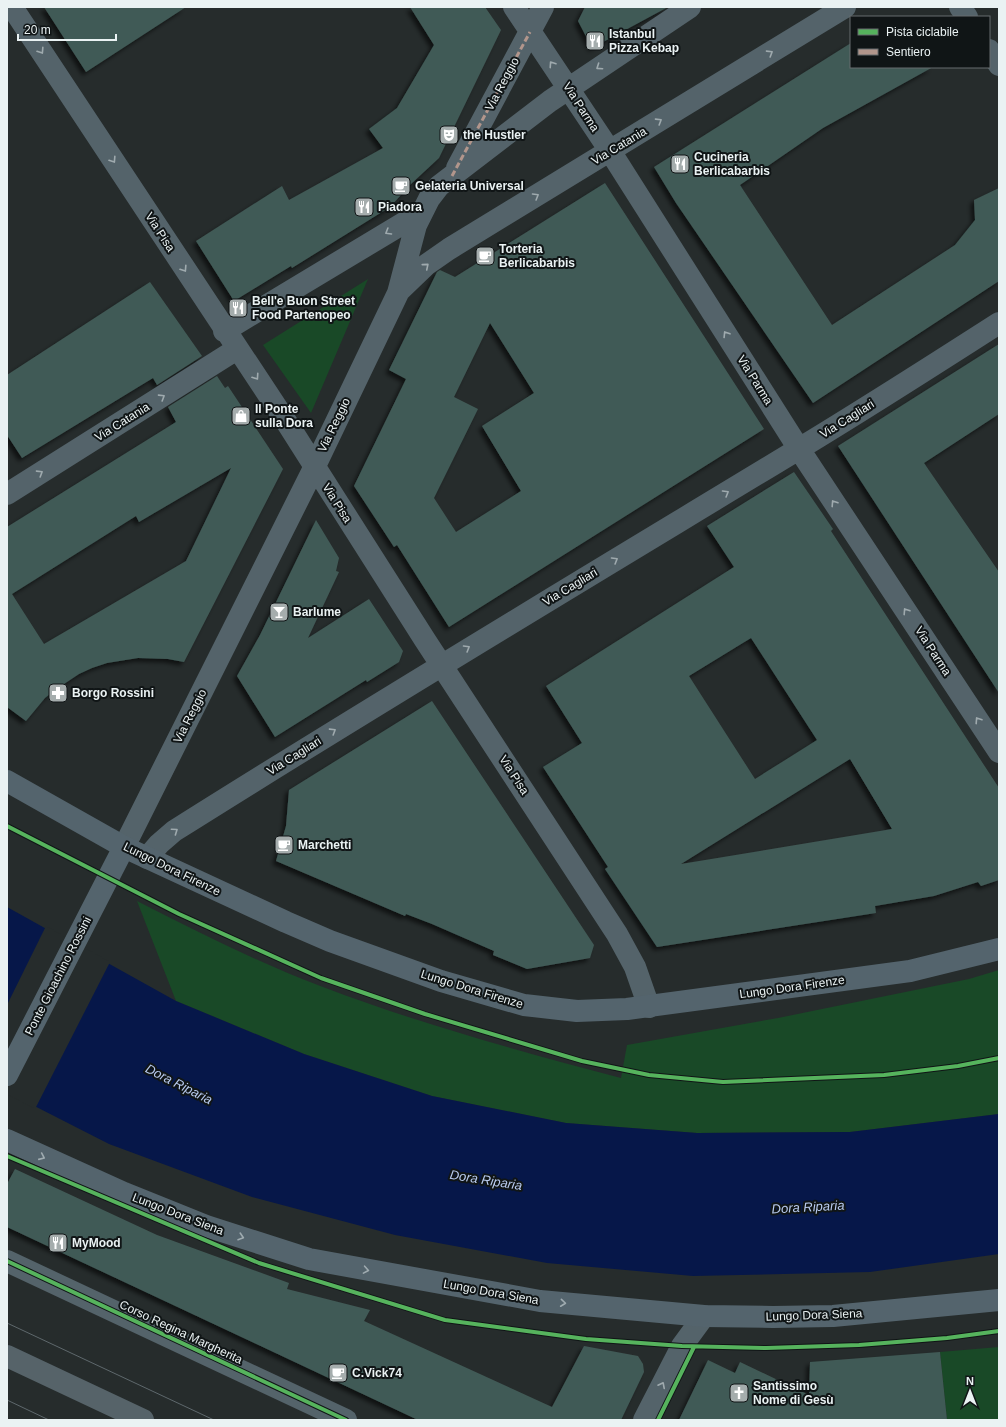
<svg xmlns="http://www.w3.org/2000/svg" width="1006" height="1427" viewBox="0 0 1006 1427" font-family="Arial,sans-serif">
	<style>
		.green { fill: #194927 }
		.water { fill: #061749 }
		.pier { fill: #262c2c }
		.building { fill: #415a56; fill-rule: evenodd; filter: url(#shadow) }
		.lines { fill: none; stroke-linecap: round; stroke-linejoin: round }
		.street { stroke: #54636a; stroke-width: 22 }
		.secondary { stroke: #54646d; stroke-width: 22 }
		.primary { stroke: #566369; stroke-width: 22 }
		.tram { stroke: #5e686c; stroke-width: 1 }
		.quiet { stroke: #b2968c; stroke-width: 3; stroke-dasharray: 6 3; stroke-linecap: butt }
		.cycleway-casing { stroke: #101516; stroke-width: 6 }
		.cycleway { stroke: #56b35d; stroke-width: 4 }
		.oneway { stroke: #9faaae }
		.oneway2 { stroke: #9fabb0 }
		.labels { text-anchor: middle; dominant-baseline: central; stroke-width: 4; stroke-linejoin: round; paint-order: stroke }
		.poi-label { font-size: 12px; font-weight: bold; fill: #eaf2f3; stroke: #101516; text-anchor: start }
		.street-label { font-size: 12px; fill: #eaf2f3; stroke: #101516 }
		.water-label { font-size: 13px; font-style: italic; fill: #b8caee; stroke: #101516 }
	</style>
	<defs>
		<filter id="shadow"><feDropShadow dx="-3.5" dy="3.5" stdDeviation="2" flood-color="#0009"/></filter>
	</defs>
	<rect width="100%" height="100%" fill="#262c2c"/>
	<!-- green -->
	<path class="green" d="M368,279l-57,134 -48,-68z
		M137,901c61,31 122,62 186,86 97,37 197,64 298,91l6,-33 151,-27 191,-39 30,-9v144l-149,18 -153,1 -131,-10 -134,-27 -128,-42 -128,-53z
		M999,1347v73h-52l-7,-68z"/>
	<!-- water -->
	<path class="water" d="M7,907l169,94 128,53 128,42 134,27 131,10 153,-1 149,-18v140l-129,18 -177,4 -146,-13 -152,-28 -143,-38 -143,-53 -102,-52z"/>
	<!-- pier -->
	<path class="pier" d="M46,926l64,36 -75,147 -28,-15v-89z"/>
	<!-- building -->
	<path class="building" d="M44,7h142l-100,65z
		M410,7h75l16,23 -62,128 -28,26 -21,23 -98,61 -1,-2 -57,35 -38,-60 86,-55 7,14 94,-52 -14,-19 28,-21 37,-63z
		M585,7h83l-76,41 -14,-27z
		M851,43v24h82l-110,61 -83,57 92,140 123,-80 20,-25 -1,-20 25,-12v93l-186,122 -137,-200 -22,-36z
		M605,183l159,246 -315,198 -52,-82 -3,2 -40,-61 52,-107 -17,-9 48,-98 3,-2 15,7zM490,323l44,70 -52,33 39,65 -65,41 -22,-34 44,-89 -24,-12z
		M150,282l52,74 -45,29 -4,-7 -131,80 -15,-23v-60z
		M999,344v70l-75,49 75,109v121l-161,-247z
		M217,376l8,12 3,-2 55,83 -99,193 -16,-3 -30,-1 -31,5 -15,5 -13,6 -24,16 -10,8 -19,23 -19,-14v-180l169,-105 -8,-15zM231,468l-45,93 -142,83 -32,-50 124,-78 3,6z
		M794,472l39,57 -2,2 168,257v92l-18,6 -3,-4 -44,14 -59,10 1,7 -219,34 -52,-78 3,-2 -65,-100 39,-24 -36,-57 188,-119 -27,-41zM751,638l66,102 -62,39 -66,-103zM850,759l42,70 -211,35z
		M316,520l23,38 -3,13 3,1 -31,66 61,-39 34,52 -4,11 -32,20 -1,-2 -91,57 -38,-61 23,-41z
		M432,701l162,244 -4,13 -63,11 -34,-14 1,-4 -62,-27 -26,-10 -1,2 -129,-55 10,-35 3,-36z
		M15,1169l142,66 132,48 -2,6 83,21 -6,11 188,86 32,-61 54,10 5,8 1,8 -23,48h-203l-411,-193v-43z
		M940,1352l7,68h-268l29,-60 27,13 5,-11 69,33 1,-33z"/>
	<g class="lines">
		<!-- street -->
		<path class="street" d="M12,7l277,419 136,214 192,294 18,33 14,40
			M514,7l96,144 189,298 200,303
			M960,7l7,10
			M989,50l10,15
			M457,168l86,-161
			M400,290l26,-25 23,-16 396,-242
			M224,331l198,-119
			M7,494l230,-145
			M124,847l191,-381 83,-173 18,-68 13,-26 10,-13 111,-85 140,-94
			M147,858l12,-14 15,-13c206,-130 415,-255 623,-381 68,-41 135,-84 202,-127
			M7,1261l339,159
			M644,1420l38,-74 22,-30"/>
		<!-- secondary -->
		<path class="secondary" d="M7,781l117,66 162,75 44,19 111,40 83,24 53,6 50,-2 283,-38 89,-22
			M7,1075l117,-228
			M7,1140l117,53 82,33 103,33 231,42 164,15 69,1 60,-1 166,-16"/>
		<!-- primary -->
		<path class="primary" d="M7,1356l136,64"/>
		<!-- tram -->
		<path class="tram" d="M7,1323l207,97
			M7,1400l42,20"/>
		<!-- quiet -->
		<path class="quiet" d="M452,176l78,-144"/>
		<defs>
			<path id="cycleway" d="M7,826l172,88 142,64 104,36 157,47 67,14 74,7 161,-7 74,-9 41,-8
				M7,1156l252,107 186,57 141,19 96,7 84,2 93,-3 88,-7 52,-7
				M7,1261l339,159
				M658,1420l36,-73"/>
		</defs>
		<!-- cycleway casing -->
		<use href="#cycleway" class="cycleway-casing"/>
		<!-- cycleway -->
		<use href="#cycleway" class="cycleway"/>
	</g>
	<!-- one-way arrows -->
	<defs><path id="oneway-chevron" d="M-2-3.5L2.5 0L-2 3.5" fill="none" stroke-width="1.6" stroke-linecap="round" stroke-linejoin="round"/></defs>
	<g class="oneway">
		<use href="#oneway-chevron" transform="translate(41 51) rotate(57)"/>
		<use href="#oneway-chevron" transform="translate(770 53) rotate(-32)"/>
		<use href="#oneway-chevron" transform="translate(552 64) rotate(-124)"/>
		<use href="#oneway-chevron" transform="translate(599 67) rotate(146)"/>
		<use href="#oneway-chevron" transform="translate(659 121) rotate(-32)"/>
		<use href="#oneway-chevron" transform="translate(113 160) rotate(57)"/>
		<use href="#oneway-chevron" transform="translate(536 196) rotate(-31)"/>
		<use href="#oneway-chevron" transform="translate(388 232) rotate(149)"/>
		<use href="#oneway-chevron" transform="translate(426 266) rotate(-40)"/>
		<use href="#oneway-chevron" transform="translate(184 269) rotate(57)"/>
		<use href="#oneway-chevron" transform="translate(726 334) rotate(-122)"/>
		<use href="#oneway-chevron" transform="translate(256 377) rotate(56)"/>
		<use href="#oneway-chevron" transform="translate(162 397) rotate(-32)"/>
		<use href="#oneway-chevron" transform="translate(40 473) rotate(-32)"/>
		<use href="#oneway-chevron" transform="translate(726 493) rotate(-31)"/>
		<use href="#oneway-chevron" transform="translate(834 503) rotate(-123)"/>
		<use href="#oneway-chevron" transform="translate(615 560) rotate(-31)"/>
		<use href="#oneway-chevron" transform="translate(906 611) rotate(-123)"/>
		<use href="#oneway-chevron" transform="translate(467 648) rotate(-31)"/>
		<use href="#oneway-chevron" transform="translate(978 720) rotate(-123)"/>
		<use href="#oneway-chevron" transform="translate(333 731) rotate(-32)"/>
		<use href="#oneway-chevron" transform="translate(175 831) rotate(-35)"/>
		<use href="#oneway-chevron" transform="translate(662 1385) rotate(-63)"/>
	</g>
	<g class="oneway2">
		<use href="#oneway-chevron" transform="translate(42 1157) rotate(24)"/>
		<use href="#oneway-chevron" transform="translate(241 1237) rotate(18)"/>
		<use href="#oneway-chevron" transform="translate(366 1270) rotate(10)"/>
		<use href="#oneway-chevron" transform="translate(563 1303) rotate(6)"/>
	</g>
	<!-- icons -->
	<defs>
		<symbol id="restaurant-square" viewBox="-11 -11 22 22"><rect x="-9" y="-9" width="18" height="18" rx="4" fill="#a5adad" stroke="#101516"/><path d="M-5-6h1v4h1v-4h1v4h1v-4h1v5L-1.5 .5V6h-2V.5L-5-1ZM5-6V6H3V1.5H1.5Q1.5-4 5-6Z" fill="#fff"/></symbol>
		<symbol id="theatre-square" viewBox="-11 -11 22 22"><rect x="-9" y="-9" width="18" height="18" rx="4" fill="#a5adad" stroke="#101516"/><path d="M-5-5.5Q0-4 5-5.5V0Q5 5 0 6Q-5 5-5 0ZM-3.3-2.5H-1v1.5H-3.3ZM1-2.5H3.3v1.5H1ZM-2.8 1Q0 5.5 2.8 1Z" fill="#fff"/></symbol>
		<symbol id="cafe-square" viewBox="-11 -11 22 22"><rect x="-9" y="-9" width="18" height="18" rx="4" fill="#a5adad" stroke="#101516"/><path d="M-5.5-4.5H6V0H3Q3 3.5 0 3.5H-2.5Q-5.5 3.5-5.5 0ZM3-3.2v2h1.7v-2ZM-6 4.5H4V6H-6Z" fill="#fff"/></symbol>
		<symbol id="shop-square" viewBox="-11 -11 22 22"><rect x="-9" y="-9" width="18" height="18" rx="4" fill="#a5adad" stroke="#101516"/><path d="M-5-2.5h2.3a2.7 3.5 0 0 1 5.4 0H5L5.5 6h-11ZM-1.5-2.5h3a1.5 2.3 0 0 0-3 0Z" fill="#fff"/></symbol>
		<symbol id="bar-square" viewBox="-11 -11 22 22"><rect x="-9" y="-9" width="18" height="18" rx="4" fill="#a5adad" stroke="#101516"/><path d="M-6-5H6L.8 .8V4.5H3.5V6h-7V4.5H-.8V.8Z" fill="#fff"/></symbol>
		<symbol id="pharmacy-square" viewBox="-11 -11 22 22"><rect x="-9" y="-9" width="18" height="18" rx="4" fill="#a5adad" stroke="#101516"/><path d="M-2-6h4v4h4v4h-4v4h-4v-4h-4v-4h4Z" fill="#fff"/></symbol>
		<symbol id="church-square" viewBox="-11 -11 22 22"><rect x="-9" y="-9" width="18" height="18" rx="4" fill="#a5adad" stroke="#101516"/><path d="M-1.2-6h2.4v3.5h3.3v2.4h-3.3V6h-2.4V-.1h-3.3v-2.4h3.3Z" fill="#fff"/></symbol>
	</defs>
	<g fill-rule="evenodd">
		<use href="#restaurant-square" x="584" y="30" width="22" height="22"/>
		<use href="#theatre-square" x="438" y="124" width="22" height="22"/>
		<use href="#restaurant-square" x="669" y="153" width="22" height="22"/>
		<use href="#cafe-square" x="390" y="175" width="22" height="22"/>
		<use href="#restaurant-square" x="353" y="196" width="22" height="22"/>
		<use href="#cafe-square" x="474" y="245" width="22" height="22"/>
		<use href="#restaurant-square" x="227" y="297" width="22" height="22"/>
		<use href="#shop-square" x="230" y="405" width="22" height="22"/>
		<use href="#bar-square" x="268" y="601" width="22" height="22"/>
		<use href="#pharmacy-square" x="47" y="682" width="22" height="22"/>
		<use href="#cafe-square" x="273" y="834" width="22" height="22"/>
		<use href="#restaurant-square" x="47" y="1232" width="22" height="22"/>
		<use href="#cafe-square" x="327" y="1362" width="22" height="22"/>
		<use href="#church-square" x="728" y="1382" width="22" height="22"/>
	</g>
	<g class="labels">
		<!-- poi labels -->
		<g class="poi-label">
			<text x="609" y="34">Istanbul<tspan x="609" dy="14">Pizza Kebap</tspan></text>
			<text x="463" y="135">the Hustler</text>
			<text x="694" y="157">Cucineria<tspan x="694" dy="14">Berlicabarbis</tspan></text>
			<text x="415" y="186">Gelateria Universal</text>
			<text x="378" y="207">Piadora</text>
			<text x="499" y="249">Torteria<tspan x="499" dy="14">Berlicabarbis</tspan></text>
			<text x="252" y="301">Bell'e Buon Street<tspan x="252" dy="14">Food Partenopeo</tspan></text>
			<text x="255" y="409">Il Ponte<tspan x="255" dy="14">sulla Dora</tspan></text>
			<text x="293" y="612">Barlume</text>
			<text x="72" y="693">Borgo Rossini</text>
			<text x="298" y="845">Marchetti</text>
			<text x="72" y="1243">MyMood</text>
			<text x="352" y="1373">C.Vick74</text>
			<text x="753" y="1386">Santissimo<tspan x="753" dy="14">Nome di Gesù</tspan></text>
		</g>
		<!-- street labels -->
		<g class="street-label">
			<text transform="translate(502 84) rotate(-62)">Via Reggio</text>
			<text transform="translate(581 107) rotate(57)">Via Parma</text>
			<text transform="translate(619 146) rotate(-31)">Via Catania</text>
			<text transform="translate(160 232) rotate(57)">Via Pisa</text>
			<text transform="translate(755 380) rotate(58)">Via Parma</text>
			<text transform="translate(847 419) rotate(-32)">Via Cagliari</text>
			<text transform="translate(122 422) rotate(-32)">Via Catania</text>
			<text transform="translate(334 425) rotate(-64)">Via Reggio</text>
			<text transform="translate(337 503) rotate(58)">Via Pisa</text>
			<text transform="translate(570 587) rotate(-31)">Via Cagliari</text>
			<text transform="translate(933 651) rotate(57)">Via Parma</text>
			<text transform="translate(190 716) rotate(-63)">Via Reggio</text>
			<text transform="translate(294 756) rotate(-32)">Via Cagliari</text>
			<text transform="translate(514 775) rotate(57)">Via Pisa</text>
			<text transform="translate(172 869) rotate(26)">Lungo Dora Firenze</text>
			<text transform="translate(58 976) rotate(-63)">Ponte Gioachino Rossini</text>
			<text transform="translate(792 987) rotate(-8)">Lungo Dora Firenze</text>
			<text transform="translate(472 989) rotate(17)">Lungo Dora Firenze</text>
			<text transform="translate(178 1214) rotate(21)">Lungo Dora Siena</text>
			<text transform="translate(491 1292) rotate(10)">Lungo Dora Siena</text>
			<text transform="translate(814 1315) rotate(-2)">Lungo Dora Siena</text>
			<text transform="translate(181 1332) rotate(25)">Corso Regina Margherita</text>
		</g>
		<!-- water labels -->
		<g class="water-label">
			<text transform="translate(179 1084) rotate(27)">Dora Riparia</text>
			<text transform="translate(486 1180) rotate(9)">Dora Riparia</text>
			<text transform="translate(808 1207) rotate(-3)">Dora Riparia</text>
		</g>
	</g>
	<!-- border -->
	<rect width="1006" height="1427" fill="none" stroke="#eaf2f3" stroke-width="16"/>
	<!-- legend -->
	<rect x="850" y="16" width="140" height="52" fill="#101516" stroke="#676d6e"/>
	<rect x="858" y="29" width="20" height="6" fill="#56b35d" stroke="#676d6e"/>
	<text x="886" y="36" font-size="12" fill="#eaf2f3">Pista ciclabile</text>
	<rect x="858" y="49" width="20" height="6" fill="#b2968c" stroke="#676d6e"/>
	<text x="886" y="56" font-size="12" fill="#eaf2f3">Sentiero</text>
	<!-- north arrow -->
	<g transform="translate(970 1391)" stroke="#101516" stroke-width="3" paint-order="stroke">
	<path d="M0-3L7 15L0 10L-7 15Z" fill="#eaf2f3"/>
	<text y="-6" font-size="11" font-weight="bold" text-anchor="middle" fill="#eaf2f3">N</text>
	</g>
	<!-- scale -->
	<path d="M18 34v6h98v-6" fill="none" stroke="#eaf2f3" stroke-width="2"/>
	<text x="24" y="34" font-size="12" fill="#eaf2f3" stroke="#101516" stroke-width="3" paint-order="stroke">20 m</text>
</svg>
